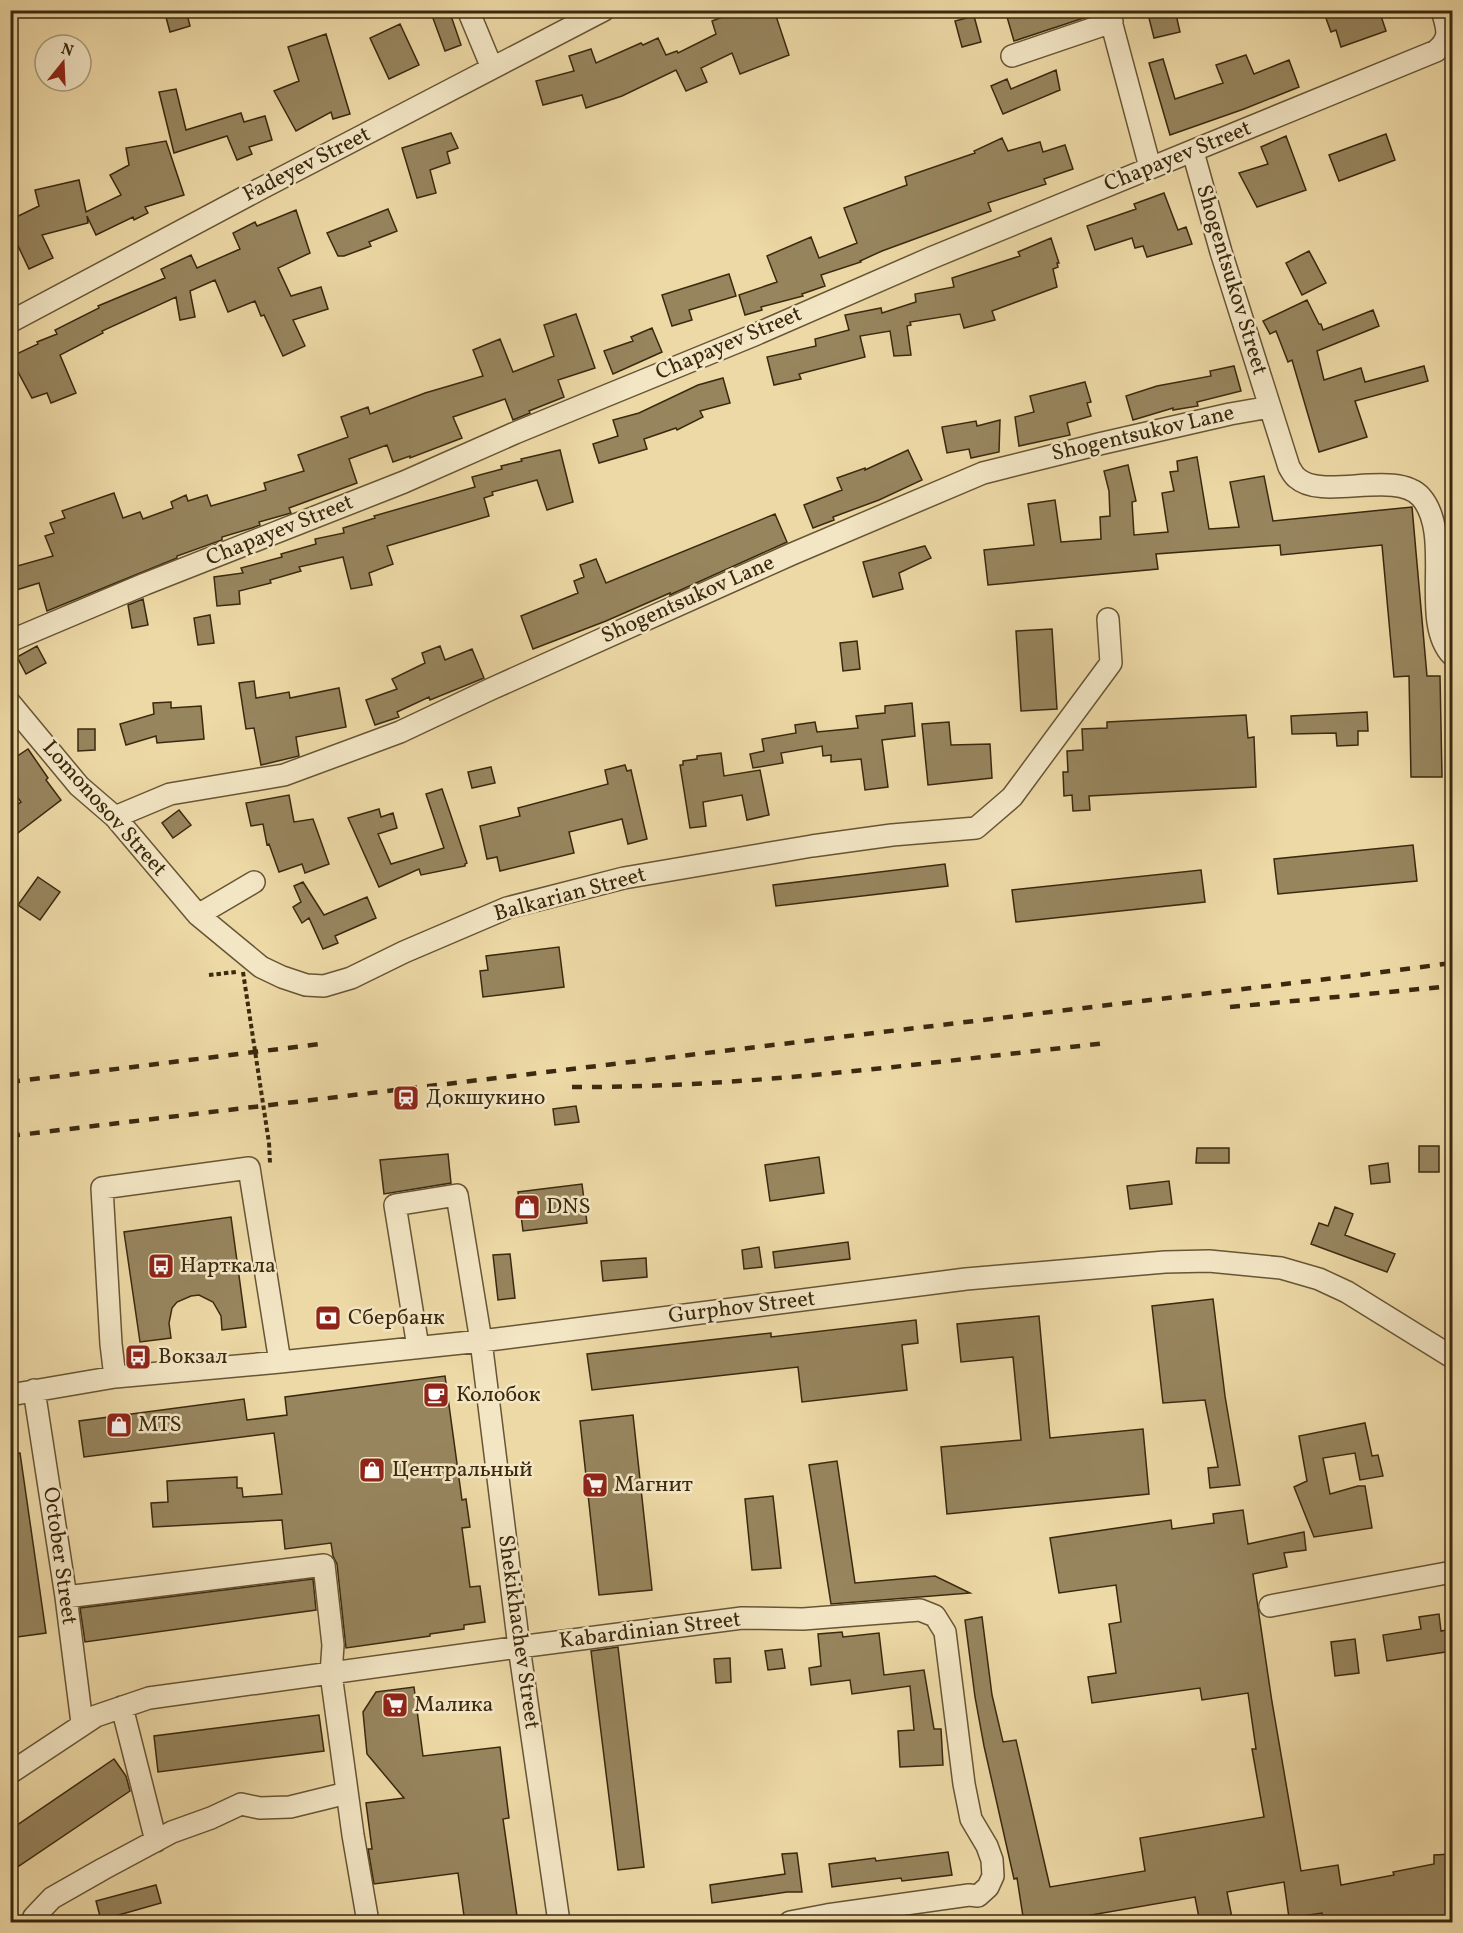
<svg xmlns="http://www.w3.org/2000/svg" width="1463" height="1933" viewBox="0 0 1463 1933" font-family="Vollkorn,serif">
	<style>
		.building { fill: #97855e; stroke: #3a290f; stroke-width: 1.5 }
		.lines { fill: none; stroke-linecap: round; stroke-linejoin: round }
		.minor-casing { stroke: #675535; stroke-width: 24 }
		.path { stroke: #3a290f; stroke-width: 4; stroke-dasharray: 4.5 3; stroke-linecap: butt }
		.minor { stroke: #f3e6c5; stroke-width: 21 }
		.rail { stroke: #3a290f; stroke-width: 4.5; stroke-dasharray: 10 10; stroke-linecap: butt }
		.path-bridge { stroke: #3a290f; stroke-width: 4; stroke-dasharray: 4.5 3; stroke-linecap: butt }
		.labels { text-anchor: middle; dominant-baseline: central; stroke-width: 5; stroke-linejoin: round; paint-order: stroke }
		.street-label { font-size: 22px; fill: #3a290f; stroke: #f3e6c5 }
		.poi-label { font-size: 22px; fill: #3a290f; stroke: #f3e6c5; text-anchor: start }
	</style>
	<rect width="100%" height="100%" fill="#edd9a6"/>
	<filter id="stains"><feTurbulence type="fractalNoise" baseFrequency=".00333" numOctaves="4"/><feColorMatrix values="0 0 0 0 .2 0 0 0 0 .09 0 0 0 0 .02 0 0 0 .5 -.17"/></filter>
	<radialGradient id="worn" r=".72"><stop offset=".6" stop-color="#630" stop-opacity="0"/><stop offset="1" stop-color="#630" stop-opacity=".3"/></radialGradient>
	<!-- building -->
	<path class="building" d="M164,10h22l4,16 -20,6z
		M430,10h19l12,35 -16,6z
		M741,10h33l15,45 -49,19 -8,-21 -31,15 6,14 -21,9 -10,-21 -54,26 -36,12 -4,-13 -39,10 -7,-24 38,-10 -5,-15 22,-7 5,14 45,-20 2,2 15,-7 8,17 11,-4 1,2 38,-19 -4,-13z
		M1005,10h91v4l-82,27z
		M1147,10h28l5,22 -26,6z
		M1323,10h56l7,21 -45,16 -5,-17 -5,2z
		M974,16l7,26 -19,5 -7,-26z
		M400,24l19,41 -30,14 -19,-41z
		M326,34l24,80 -17,5 -2,-7 -35,19 -22,-40 25,-10 -11,-34z
		M1246,55l8,19 35,-14 10,27 -55,22 -74,26 -21,-72 14,-4 12,40 48,-16 -7,-18z
		M1056,70l4,20 -57,24 -12,-28 16,-7 4,10z
		M176,89l10,41 55,-17 3,9 21,-6 7,24 -23,7 3,7 -15,6 -10,-24 -53,17 -15,-61z
		M451,133l7,15 -11,4 3,11 -20,7 6,23 -19,5 -15,-50z
		M1386,134l9,26 -56,21 -10,-26z
		M1286,136l20,54 -49,17 -18,-34 29,-9 -7,-17z
		M1002,138l6,13 32,-9 3,10 22,-7 8,24 -29,10 2,5 -58,19 3,8 -109,40 -22,10 1,1 -40,13 4,11 -23,8 1,2 -42,11 1,3 -17,5 -6,-20 38,-13 -10,-26 44,-19 8,21 38,-15 -13,-35 63,-23 -2,-8 70,-24 -1,-2z
		M166,141l18,54 -39,12 3,6 -14,7 -1,-3 -37,18 -9,-19 1,7 -46,12 11,23 -24,11 -19,-40v-9l29,-14 -4,-16 44,-10 7,32 35,-17 -11,-20 19,-10 -3,-17z
		M1164,193l14,37 8,-3 6,17 -45,13 -4,-11 -8,2 -3,-10 -37,12 -8,-24 49,-17 -2,-5z
		M388,209l9,22 -28,11 2,4 -27,10h-6l-11,-23z
		M296,210l14,43 -32,15 13,28 30,-9 7,22 -35,11 12,26 -22,10 -19,-41 -3,1 -6,-15 -27,11 -13,-32 -25,11 5,26 -15,3 -4,-23 -74,34 1,2 -43,22 16,38 -25,10 -4,-10 -15,5 -22,-41 28,-13 -1,-2 20,-8 -2,-4 44,-22 -1,-2 67,-28 -4,-9 30,-14 6,13 43,-19 -7,-16 22,-11 2,4z
		M1051,238l8,25h-2l1,4 -5,2 4,18 -65,24 3,9 -31,8 -4,-14 -50,8 1,3 -4,1 4,29 -17,1 -4,-25 -30,5 5,21 -66,17 2,5 -27,6 -7,-28 49,-11 -1,-7 34,-9 -4,-15 36,-7 1,5 34,-11 -1,-8 39,-7 -2,-9 68,-22 -2,-4z
		M1309,251l17,32 -24,12 -16,-32z
		M729,274l7,22 -47,14 3,10 -20,6 -10,-31z
		M1307,300l12,24h2l2,6 50,-20 6,16 -62,25 7,29 37,-12 4,14 59,-16 4,15 -73,20 12,36 -48,15 -27,-92 -4,2 -12,-31 -6,3 -7,-13z
		M576,314l19,54 -37,12 6,17 -35,14 1,2 -17,7 -8,-21 -52,18 9,21 -52,20v-2l-17,6 -6,-17 -38,14 8,24 -68,25 2,5 -32,9 1,3 -8,3 -30,9v3l-45,16v2l-130,53 -8,-28 -29,9v-24l43,-12 -8,-20 9,-3 -4,-10 15,-5 -3,-7 52,-18 9,25 17,-6 3,7 30,-11 -2,-6 15,-7 2,6 19,-6 4,11 55,-16 -2,-7 40,-12 -6,-16 50,-18 -7,-20 27,-10 2,7 55,-21 58,-17 -10,-26 27,-11 13,33 41,-16 -10,-31z
		M652,328l10,24 -49,22 -9,-23 29,-10 -2,-4z
		M1234,366l7,25 -44,11 1,4 -25,4v-2l-40,12 -7,-24 31,-10 54,-10 -1,-5z
		M723,378l7,25 -30,8 3,6 -26,13 -1,-2 -32,11 3,10 -48,14 -6,-19 25,-8 -5,-16 26,-7 59,-28z
		M1085,382l6,20 -4,1 4,13 -24,7 3,12 -51,11 -4,-29 19,-5 -4,-16z
		M1000,420l-1,32 -28,6 -2,-9 -22,4 -5,-26 34,-6 1,5z
		M560,450l13,52 -26,8 -10,-30 -45,12 1,3 -9,3 5,18 -102,30 6,18 -24,9 3,12 -21,4 -8,-32 -44,10 2,4 -31,9 1,3 -32,8 1,13 -23,2 -3,-29 29,-4 -2,-5 41,-11 -1,-3 35,-10 -1,-5 29,-6 -1,-5 32,-10 -1,-2 101,-29 -3,-10 30,-8 -1,-3 21,-5 -1,-2z
		M908,450l14,30 -43,20 -46,17 1,3 -21,8 -9,-23 38,-15 -5,-12 28,-10v2z
		M1197,457l12,72 30,-2 -9,-45 34,-6 9,45 139,-14 15,169h13l2,101h-31l-2,-101 -15,1 -12,-132 -101,10 -1,-10 -124,9 2,15 -170,16 -4,-35 50,-5 -6,-41 27,-4 6,42 40,-3 -1,-22 10,-1 -1,-25 -5,-20 24,-6 8,36 -4,1 2,33 34,-3 -6,-39 12,-2 -4,-19 8,-1 -1,-10z
		M775,514l12,28 -113,51 -4,2v-2l-64,28 -73,28 -12,-33 57,-23 -4,-12 10,-4 -4,-12 16,-6 10,24z
		M925,546l6,12 -32,15 4,16 -30,8 -10,-35z
		M143,599l5,26 -16,3 -4,-23z
		M210,615l4,28 -16,2 -4,-27z
		M1052,629l5,80 -36,2 -5,-80z
		M857,641l3,28 -17,2 -3,-28z
		M37,646l9,17 -20,11 -9,-17z
		M440,646l5,14 27,-11 12,29 -54,22 -1,-3 -32,15 2,5 -24,8 -9,-25 31,-11 -5,-10 33,-16 -3,-10z
		M254,681l2,17 33,-6 1,6 49,-10 7,39 -50,10 3,19 -38,9 -7,-37 -8,1 -7,-46z
		M171,702v6l30,-2 3,33 -47,4 -1,-7 -30,9 -6,-21 34,-10 -1,-11z
		M912,703l3,33 -33,4 6,47 -23,3 -4,-31 -30,3v-7l-8,1 -1,-10 -41,7 2,10 -30,5 -3,-14 14,-3 -2,-12 34,-6 -1,-8 20,-3 2,10 41,-4 -2,-12 29,-3v-7z
		M1367,712l1,19h-10v14l-21,1 -1,-13 -44,1 -1,-18z
		M1246,715l2,23 6,-1 2,50 -167,9 1,14 -17,1 -1,-16 -8,1 -1,-24h5l-1,-21 16,-1 -1,-21 25,-1v-6z
		M949,722l2,23 39,-1 2,34 -64,7 -6,-61z
		M78,729h17v21l-17,1z
		M28,749l20,29 -2,2 15,20 -51,39v-29l11,-8 -11,-15v-26z
		M721,753l3,23 36,-6 9,45 -22,5 -5,-25 -39,7 3,24 -16,2 -10,-63h3v-4l14,-2v-3z
		M625,765l2,6 4,-1 16,69 -19,5 -6,-25 -53,13 5,21 -74,18 -3,-14 -10,2 -7,-33 40,-10 -2,-8 90,-24 -3,-14z
		M491,767l4,16 -23,5 -4,-16z
		M442,789l25,74 -2,1v2l-44,9 -2,-6 -40,18 -31,-69 31,-9 2,8 12,-4 4,15 -19,6 13,30 53,-16 -18,-54z
		M289,795l5,27 19,-3 16,45 -24,9 -3,-9 -23,8 -10,-28 -2,1 -4,-21 -12,2 -5,-23z
		M179,810l12,15 -18,13 -11,-15z
		M1413,845l4,36 -139,13 -4,-35z
		M945,864l3,22 -172,20 -3,-21z
		M1201,870l4,32 -189,20 -4,-32z
		M38,877l22,15 -20,28 -22,-15z
		M303,882l21,33 43,-18 9,21 -41,18 3,7 -15,6 -14,-31 -7,5 -9,-16 8,-5 -7,-16z
		M559,947l5,40 -81,10 -3,-26 8,-1 -2,-14z
		M576,1106l3,16 -24,3 -2,-16z
		M1419,1146h20v26h-20z
		M1197,1148h32v15h-33z
		M448,1154l3,29 -67,11 -4,-34z
		M819,1157l5,36 -54,8 -5,-36z
		M1388,1163l2,19 -19,2 -2,-18z
		M1169,1181l3,23 -42,5 -3,-23z
		M582,1184l5,39 -64,8 -5,-39z
		M1335,1207l18,7 -8,21 50,19 -8,18 -76,-28 8,-21 9,3z
		M231,1217l15,110 -24,3 -1,-14 -8,-14 -14,-7 -8,1 -14,6 -5,6 -3,15 2,15 -31,4 -16,-110z
		M848,1242l2,17 -75,9 -2,-16z
		M759,1247l3,20 -18,2 -2,-19z
		M510,1254l5,44 -17,2 -5,-45z
		M646,1258l1,19 -44,4 -2,-20z
		M1213,1299l12,97 15,89 -30,3 -2,-20 10,-1 -13,-67 -42,3 -11,-97z
		M1039,1316l11,122 93,-9 6,65 -202,20 -6,-67 80,-7 -8,-83 -52,5 -4,-38z
		M916,1320l2,23 -16,2 5,45 -105,12 -4,-35 -206,23 -5,-36 184,-21v4z
		M445,1376l17,124 4,-1 4,28 -8,1 8,59 10,-1 5,36 -21,3v4l-34,5v2l-84,12 -9,-84 -4,-8 -2,-13 -46,6 -3,-29 -129,7 -2,-24 17,-1 -1,-21 70,-4v11h5l1,9 39,-3 -8,-61 -190,24 -5,-36 165,-22 3,21 40,-5 -2,-18z
		M633,1415l19,175 -53,5 -19,-174z
		M1365,1423l7,33 6,-1 5,21 -23,4 -5,-27 -32,5 7,36 28,-8h7l7,42 -58,9 -20,-50 13,-6 -8,-45z
		M20,1453l26,180 -36,5v-184z
		M837,1461l18,122 80,-7 35,17 -139,11 -22,-139z
		M773,1496l8,72 -29,2 -7,-71z
		M1243,1510l5,34 56,-12 2,18 -22,3 3,14 -34,7 19,128 29,169 37,-6 3,20 53,-10 -1,-3 41,-8v-9l18,-1v62l-41,7h-87l-2,-10 -33,5 -5,-36 -57,10 6,31h-33l-5,-26 -150,26h-21l-7,-45 -3,1 -30,-133 -9,-49 -10,-77 17,-3 10,78 11,47 13,-2 34,147 95,-16 -5,-33 124,-21 -12,-68h4l-8,-56 -46,7 -2,-12 -108,15 -4,-26 28,-4 -7,-49 12,-2 -5,-37 -57,8 -9,-55 121,-18 1,9 42,-6 -1,-9z
		M313,1579l3,31 -231,32 -5,-34z
		M1439,1614l2,17 11,-2v22l-65,10 -4,-26 38,-6 -2,-12z
		M842,1632l1,5 36,-4 5,42 40,-5 10,59h7l2,36 -43,2 -2,-36 16,-1 -4,-44 -58,8 -2,-14 -39,5 -2,-17 12,-2 -3,-32z
		M1355,1639l4,34 -24,3 -4,-34z
		M618,1647l26,220 -26,3 -27,-219z
		M782,1649l3,19 -17,2 -3,-19z
		M730,1658l1,24 -15,1 -2,-24z
		M414,1687l9,69 77,-9 9,71 -6,1 15,104h-53l-7,-50 -84,11 -6,-35h4l-6,-46 38,-5 -37,-44 -4,-42 13,-20z
		M319,1715l5,36 -166,21 -4,-36z
		M114,1759l12,17 4,15 -120,81v-42z
		M948,1852l4,23 -50,6 -1,-3 -69,9 -3,-23 46,-6 1,3z
		M797,1853l5,39h-15l-75,11 -2,-18 75,-11 -3,-20z
		M156,1885l5,18 -60,17 -5,-19z"/>
	<g class="lines">
		<defs>
			<path id="minor" d="M468,10l24,58
				M1108,10l42,157
				M1012,56l100,-34
				M1193,152l28,100 68,215c2,3 4,8 8,11 25,23 99,-9 124,19 33,38 -2,124 31,158
				M10,322l252,-134 342,-178
				M10,641l135,-57 259,-102 111,-49 237,-97 179,-78 505,-207c16,-14 11,-22 6,-41
				M10,703l69,83 36,31 83,98 63,52 21,10 24,8 18,1 27,-8 53,-26 103,-44 117,-30 188,-32 80,-11 84,-7 36,-31 99,-134 -3,-44
				M115,817l55,-23 114,-19 116,-43 91,-43 301,-135 191,-81 116,-29 131,-30 40,-7
				M198,915l56,-33
				M418,1347l-23,-142 62,-10 24,146 38,306 40,275
				M115,1377l-4,-33 -9,-156 147,-20 31,194
				M34,1390l32,207 16,126
				M10,1395l105,-18 165,-15 201,-21 485,-62 199,-17 44,-1 72,7 38,11 28,13 105,65
				M66,1597l258,-32 9,80 -2,29 22,161 15,87
				M1270,1606l182,-34
				M122,1707l34,134
				M10,1773l86,-57 53,-18 370,-51 223,-29 61,1 117,-9 15,6 10,16 19,152 7,35 16,27 5,14 1,16 -5,11 -10,9 -9,-1 -142,20 -37,7
				M36,1922l-2,-5 18,-19 51,-29 69,-37 39,-14 30,-14 19,4 30,-1 57,-14"/>
		</defs>
		<!-- minor casing -->
		<use href="#minor" class="minor-casing"/>
		<!-- path -->
		<path class="path" d="M209,975l27,-3
			M269,1143l1,20"/>
		<!-- minor -->
		<use href="#minor" class="minor"/>
		<!-- rail -->
		<path class="rail" d="M1230,1007l222,-21
			M10,1082l310,-38
			M572,1087c177,1 358,-25 535,-44
			M10,1136l1342,-160 100,-13"/>
		<!-- path-bridge -->
		<path class="path-bridge" d="M243,972l26,171"/>
	</g>
	<!-- icons -->
	<defs>
		<symbol id="station-square" viewBox="-11 -11 22 22"><rect x="-9" y="-9" width="18" height="18" rx="4" fill="#8f2418" stroke="#f3e6c5"/><path d="M-3-6H3Q5-6 5-4V2Q5 4 3 4L4.5 6H3L1.5 4h-3L-3 6H-4.5L-3 4Q-5 4-5 2V-4Q-5-6-3-6ZM-3.5-4v3h7v-3ZM-3.5 1v1.5H-2V1ZM2 1v1.5H3.5V1Z" fill="#fff"/></symbol>
		<symbol id="shop-square" viewBox="-11 -11 22 22"><rect x="-9" y="-9" width="18" height="18" rx="4" fill="#8f2418" stroke="#f3e6c5"/><path d="M-5-2.5h2.3a2.7 3.5 0 0 1 5.4 0H5L5.5 6h-11ZM-1.5-2.5h3a1.5 2.3 0 0 0-3 0Z" fill="#fff"/></symbol>
		<symbol id="bus-square" viewBox="-11 -11 22 22"><rect x="-9" y="-9" width="18" height="18" rx="4" fill="#8f2418" stroke="#f3e6c5"/><path d="M-5-6H5V4H4V6H2V4H-2V6H-4V4H-5ZM-3.5-4V0h7V-4ZM-3.5 1.2v1.5H-2V1.2ZM2 1.2v1.5H3.5V1.2Z" fill="#fff"/></symbol>
		<symbol id="bank-square" viewBox="-11 -11 22 22"><rect x="-9" y="-9" width="18" height="18" rx="4" fill="#8f2418" stroke="#f3e6c5"/><path d="M-6-4H6V4H-6ZM0-2.3a2.3 2.3 0 1 0 0 4.6a2.3 2.3 0 1 0 0-4.6Z" fill="#fff"/></symbol>
		<symbol id="cafe-square" viewBox="-11 -11 22 22"><rect x="-9" y="-9" width="18" height="18" rx="4" fill="#8f2418" stroke="#f3e6c5"/><path d="M-5.5-4.5H6V0H3Q3 3.5 0 3.5H-2.5Q-5.5 3.5-5.5 0ZM3-3.2v2h1.7v-2ZM-6 4.5H4V6H-6Z" fill="#fff"/></symbol>
		<symbol id="supermarket-square" viewBox="-11 -11 22 22"><rect x="-9" y="-9" width="18" height="18" rx="4" fill="#8f2418" stroke="#f3e6c5"/><path d="M-6-5.5h2.5l.6 2H6L4.5 2H-2.5L-4.4-4H-6ZM-1.5 3.2a1.3 1.3 0 1 0 .1 0ZM3 3.2a1.3 1.3 0 1 0 .1 0Z" fill="#fff"/></symbol>
	</defs>
	<g fill-rule="evenodd">
		<use href="#station-square" x="391" y="1083" width="30" height="30"/>
		<use href="#shop-square" x="512" y="1192" width="30" height="30"/>
		<use href="#bus-square" x="146" y="1251" width="30" height="30"/>
		<use href="#bank-square" x="313" y="1303" width="30" height="30"/>
		<use href="#bus-square" x="123" y="1342" width="30" height="30"/>
		<use href="#cafe-square" x="421" y="1380" width="30" height="30"/>
		<use href="#shop-square" x="104" y="1410" width="30" height="30"/>
		<use href="#shop-square" x="357" y="1455" width="30" height="30"/>
		<use href="#supermarket-square" x="580" y="1470" width="30" height="30"/>
		<use href="#supermarket-square" x="380" y="1690" width="30" height="30"/>
	</g>
	<g class="labels">
		<!-- street labels -->
		<g class="street-label">
			<text transform="translate(1178 157) rotate(-22)">Chapayev Street</text>
			<text transform="translate(307 165) rotate(-27)">Fadeyev Street</text>
			<text transform="translate(1231 280) rotate(73)">Shogentsukov Street</text>
			<text transform="translate(729 344) rotate(-23)">Chapayev Street</text>
			<text transform="translate(1143 434) rotate(-13)">Shogentsukov Lane</text>
			<text transform="translate(280 531) rotate(-22)">Chapayev Street</text>
			<text transform="translate(688 600) rotate(-24)">Shogentsukov Lane</text>
			<text transform="translate(104 809) rotate(48)">Lomonosov Street</text>
			<text transform="translate(570 895) rotate(-15)">Balkarian Street</text>
			<text transform="translate(742 1308) rotate(-7)">Gurphov Street</text>
			<text transform="translate(59 1556) rotate(82)">October Street</text>
			<text transform="translate(650 1631) rotate(-7)">Kabardinian Street</text>
			<text transform="translate(518 1632) rotate(82)">Shekikhachev Street</text>
		</g>
		<!-- poi labels -->
		<g class="poi-label">
			<text x="426" y="1098">Докшукино</text>
			<text x="546" y="1207">DNS</text>
			<text x="180" y="1266">Нарткала</text>
			<text x="348" y="1318">Сбербанк</text>
			<text x="158" y="1357">Вокзал</text>
			<text x="456" y="1395">Колобок</text>
			<text x="138" y="1425">MTS</text>
			<text x="392" y="1470">Центральный</text>
			<text x="614" y="1485">Магнит</text>
			<text x="414" y="1705">Малика</text>
		</g>
	</g>
	<!-- margin -->
	<rect width="1463" height="1933" fill="none" stroke="#edd9a6" stroke-width="36"/>
	<rect x="12" y="12" width="1439" height="1909" fill="none" stroke="#3a290f" stroke-width="3"/>
	<rect x="18" y="18" width="1427" height="1897" fill="none" stroke="#3a290f" stroke-width="1.5"/>
	<!-- north arrow -->
	<g transform="translate(63 63) rotate(18)"><circle r="28" fill="#f3e6c5" stroke="#a99a7c" stroke-width="1.5"/>
	<path d="M0-4.5L10 22L0 15L-10 22Z" fill="#8f2418"/>
	<text y="-9" font-size="16" font-weight="bold" text-anchor="middle" fill="#3a290f">N</text>
	</g>
	<rect width="100%" height="100%" filter="url(#stains)"/>
	<rect width="100%" height="100%" fill="url(#worn)"/>
</svg>
